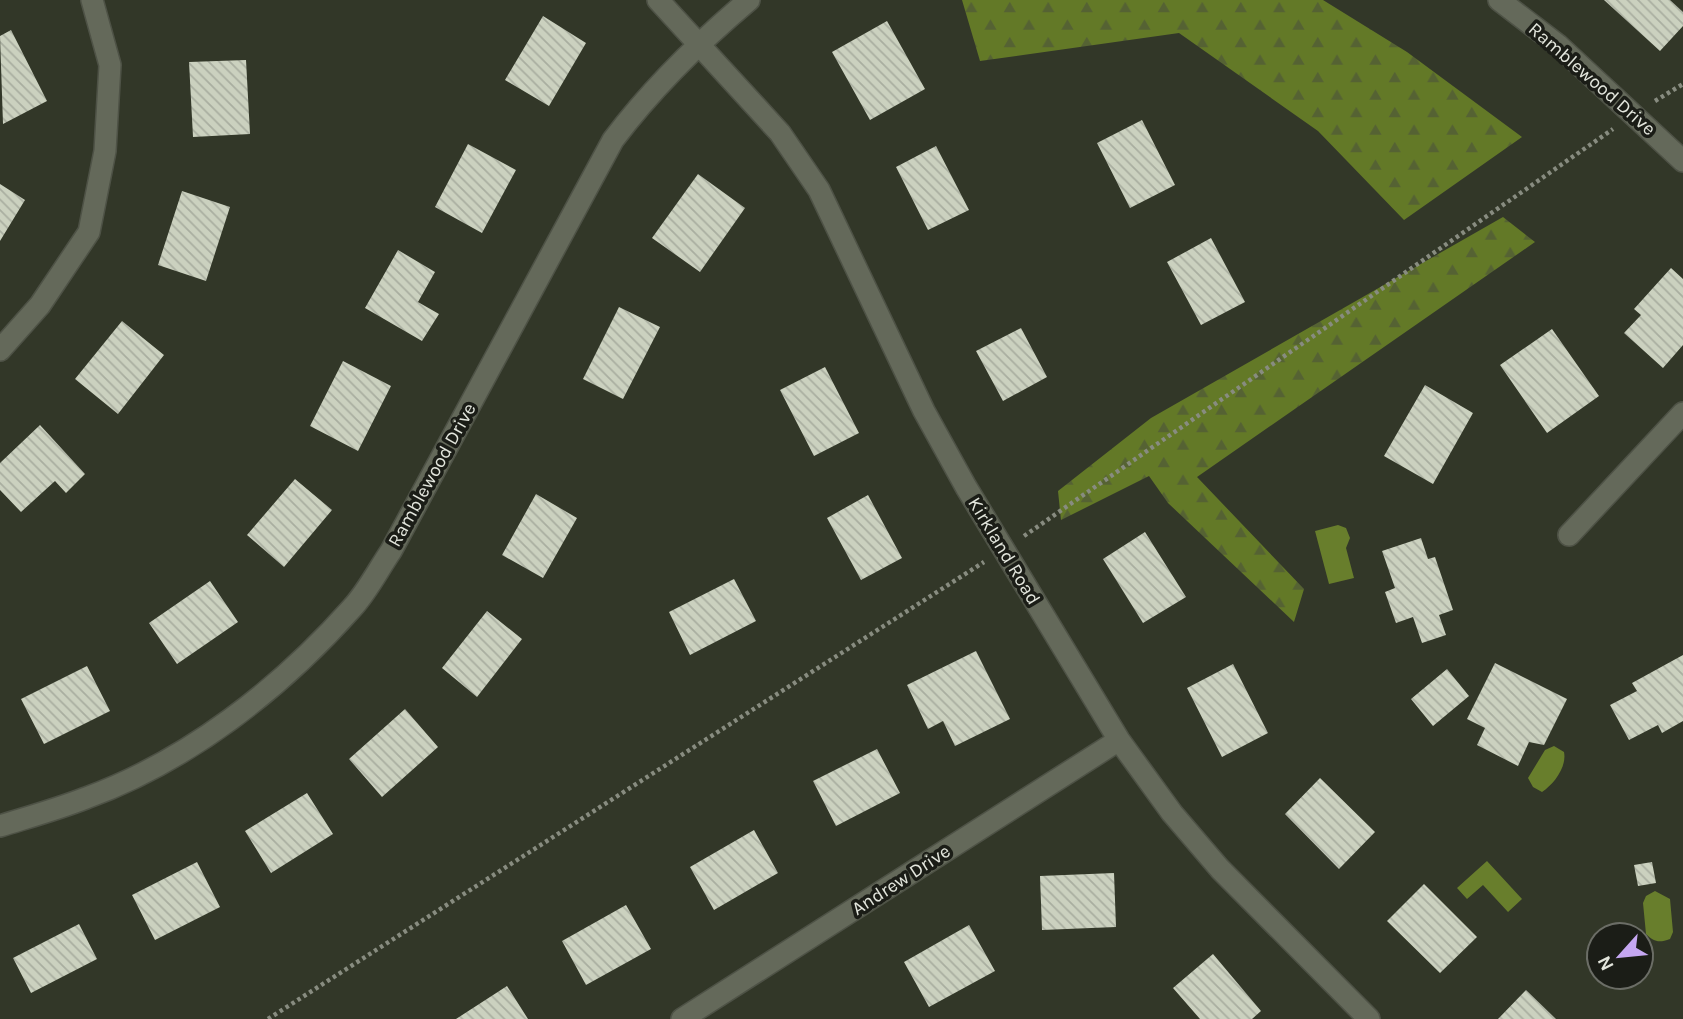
<svg xmlns="http://www.w3.org/2000/svg" width="1683" height="1019" viewBox="0 0 1683 1019" font-family="Karla,sans-serif">
	<style>
		.forest { fill: url(#forest-firs) }
		.water { fill: #687e2c }
		.building { fill: url(#building-back-hatch) }
		.lines { fill: none; stroke-linecap: round; stroke-linejoin: round }
		.minor-casing { stroke: #4e5246; stroke-width: 24 }
		.path { stroke: #888c80; stroke-width: 4.5; stroke-dasharray: 3.5 3.5; stroke-linecap: butt }
		.minor { stroke: #64695a; stroke-width: 21 }
		.labels { text-anchor: middle; dominant-baseline: central; stroke-width: 7; stroke-linejoin: round; paint-order: stroke }
		.street-label { font-size: 19px; fill: #e3e6dd; stroke: #1b1d17 }
	</style>
	<defs>
		<pattern id="forest-firs" width="22" height="20" patternUnits="userSpaceOnUse" patternTransform="scale(1.75)"><rect width="22" height="20" fill="#637927"/><path d="M5 1l3.5 6h-7zM16 11l3.5 6h-7z" fill="#556233"/></pattern>
		<pattern id="building-back-hatch" width="6" height="6" patternUnits="userSpaceOnUse" patternTransform="scale(1.75)"><rect width="6" height="6" fill="#cbd1bf"/><path d="M-1 5l2 2M0 0l6 6M5-1l2 2" fill="none" stroke="#a9aea0"/></pattern>
	</defs>
	<rect width="100%" height="100%" fill="#323728"/>
	<!-- forest -->
	<path class="forest" d="M962,0h361l84,52 115,85 -118,83 -86,-89 -139,-98 -199,28z
		M1503,217l32,25 -338,235 107,112 -10,33 -126,-119 -19,-27 -88,44 -3,-29 93,-73z"/>
	<!-- water -->
	<path class="water" d="M1338,525l8,3 4,10 -4,10 8,30 -25,6 -14,-53z
		M1554,746l10,6c3,15 -10,32 -22,40l-9,-5 -5,-9 17,-28z
		M1487,861l35,38 -14,13 -25,-27 -16,14 -10,-11z
		M1655,891l15,8 3,33 -3,7c-11,4 -16,3 -24,-5l-3,-31 3,-7z"/>
	<!-- building -->
	<path class="building" d="M1604,0h66l13,12v14l-23,25z
		M543,16l43,27 -37,63 -44,-26z
		M887,21l38,68 -55,31 -38,-68z
		M11,30l36,71 -44,23 -3,-88z
		M246,60l4,74 -57,3 -4,-75z
		M1142,120l33,65 -45,23 -33,-65z
		M468,144l48,26 -34,63 -47,-26z
		M936,146l33,64 -41,20 -32,-63z
		M698,174l47,34 -45,64 -48,-34z
		M0,184l25,16 -25,41z
		M182,191l48,16 -24,74 -48,-16z
		M1211,238l34,64 -44,23 -34,-63z
		M398,250l37,22 -17,30 21,12 -17,27 -57,-33z
		M1671,268l12,11v66l-20,23 -39,-35 17,-18 -7,-6z
		M619,307l41,20 -37,72 -40,-20z
		M122,321l42,34 -46,59 -43,-35z
		M1021,328l26,49 -44,24 -27,-50z
		M1552,329l47,67 -52,37 -47,-68z
		M343,361l48,25 -33,65 -48,-25z
		M825,367l34,66 -45,23 -34,-66z
		M1425,385l48,28 -40,71 -49,-28z
		M40,425l45,49 -19,19 -11,-12 -34,31 -21,-22v-27z
		M295,479l37,31 -48,57 -37,-32z
		M536,494l41,24 -34,60 -41,-23z
		M868,495l34,63 -41,22 -34,-62z
		M1145,532l41,65 -43,26 -40,-64z
		M1421,538l7,21 7,-2 18,53 -14,5 7,20 -24,8 -9,-26 -17,6 -11,-31 10,-4 -13,-37z
		M734,579l22,42 -66,34 -21,-43z
		M210,581l28,41 -61,42 -28,-41z
		M487,611l35,28 -45,58 -35,-29z
		M976,651l34,68 -55,27 -12,-25 -15,8 -21,-44z
		M1683,655v66l-21,12 -4,-8 -29,15 -19,-35 27,-14 -5,-8z
		M1495,663l72,36 -23,46 -15,-3 -11,24 -41,-21 8,-17 -18,-9z
		M1233,664l35,69 -46,24 -35,-69z
		M87,666l23,45 -66,33 -23,-45z
		M1447,669l22,27 -36,30 -22,-27z
		M405,709l33,38 -56,50 -33,-38z
		M877,749l23,44 -64,33 -23,-45z
		M1320,778l55,54 -36,37 -54,-55z
		M307,793l26,41 -62,39 -26,-42z
		M754,830l24,43 -64,37 -24,-43z
		M197,862l23,45 -65,33 -23,-45z
		M1652,862l4,21 -18,3 -4,-21z
		M1114,873l2,54 -74,3 -2,-54z
		M1424,884l53,53 -37,36 -53,-52z
		M626,905l25,44 -65,36 -24,-44z
		M79,924l18,35 -66,34 -18,-35z
		M969,925l26,46 -66,36 -25,-45z
		M1213,954l48,57 -9,8h-52l-27,-31z
		M507,986l21,33h-72z
		M1526,990l30,29h-58z"/>
	<g class="lines">
		<defs>
			<path id="minor" d="M658,0l122,133 39,57 105,221 42,76 153,253 53,73 48,56 149,150
				M1499,0l59,45 125,116
				M0,350l40,-45 49,-73 16,-81 5,-86 -18,-65
				M1569,535l114,-122
				M0,826c29,-9 58,-17 86,-28 102,-37 194,-109 266,-190 15,-16 26,-38 39,-57l222,-411c40,-53 85,-97 136,-140
				M682,1019l437,-279"/>
		</defs>
		<!-- minor casing -->
		<use href="#minor" class="minor-casing"/>
		<!-- path -->
		<path class="path" d="M1655,101l28,-17
			M1024,536l589,-407
			M268,1019l716,-457"/>
		<!-- minor -->
		<use href="#minor" class="minor"/>
	</g>
	<g class="labels">
		<!-- street labels -->
		<g class="street-label">
			<text transform="translate(1592 79) rotate(41)">Ramblewood Drive</text>
			<text transform="translate(432 475) rotate(-61)">Ramblewood Drive</text>
			<text transform="translate(1004 551) rotate(59)">Kirkland Road</text>
			<text transform="translate(901 880) rotate(-33)">Andrew Drive</text>
		</g>
	</g>
	<!-- north arrow -->
	<g transform="translate(1620 956) rotate(243)"><circle r="33" fill="#1b1d17" stroke="#6b6d66" stroke-width="2"/>
	<path d="M0-5L12 26L0 18L-12 26Z" fill="#c5a7f1"/>
	<text y="-10" font-size="19" font-weight="bold" text-anchor="middle" fill="#e3e6dd">N</text>
	</g>
</svg>
